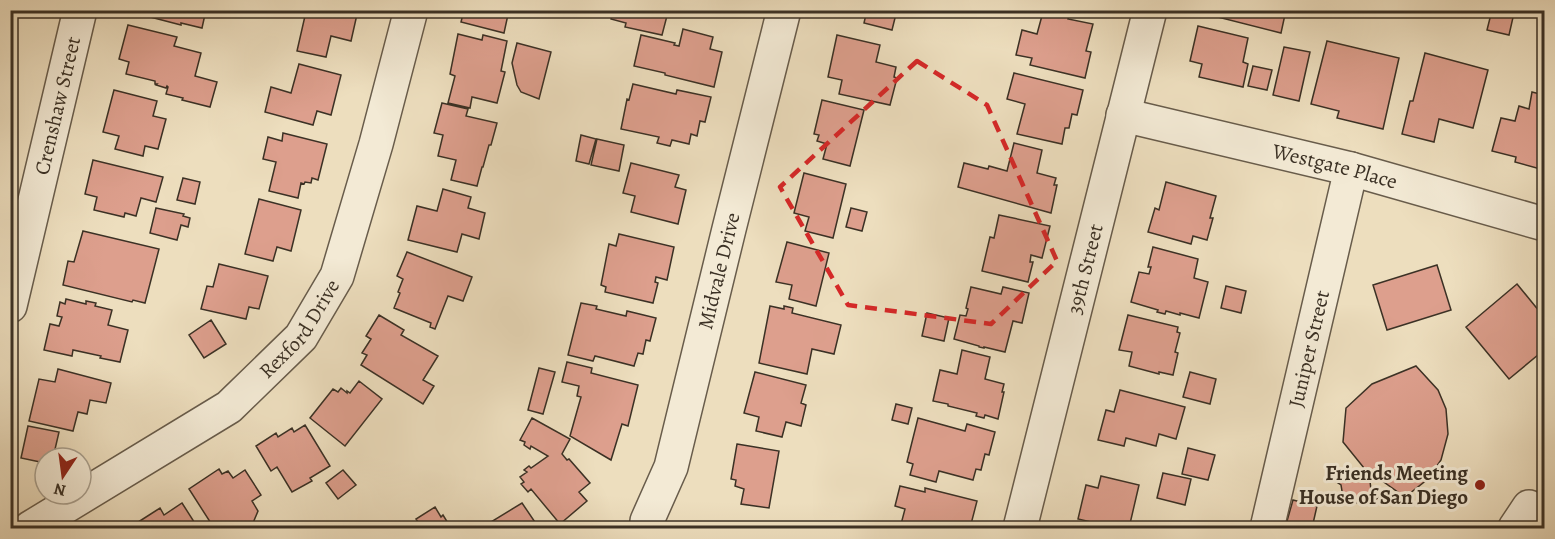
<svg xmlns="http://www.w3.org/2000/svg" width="1555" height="539" viewBox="0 0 1555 539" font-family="Alegreya,serif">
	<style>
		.building { fill: #dd9f8d; stroke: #3b3125; stroke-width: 1.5 }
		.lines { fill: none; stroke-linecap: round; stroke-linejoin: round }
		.minor-casing { stroke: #685c4b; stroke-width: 36 }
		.minor { stroke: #f3ead5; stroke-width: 33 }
		.marked { fill: none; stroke: #d62828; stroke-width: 4.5; stroke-dasharray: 12 8; stroke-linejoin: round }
		.poi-dot { fill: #8f2418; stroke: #f3ead5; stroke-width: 2 }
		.labels { text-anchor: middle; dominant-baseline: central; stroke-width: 6; stroke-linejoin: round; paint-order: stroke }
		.street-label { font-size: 21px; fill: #3b3125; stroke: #f3ead5 }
		.poi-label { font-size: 21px; font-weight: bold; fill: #3b3125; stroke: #f3ead5; text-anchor: end }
	</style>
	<rect width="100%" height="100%" fill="#eddebe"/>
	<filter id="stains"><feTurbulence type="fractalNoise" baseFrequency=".00333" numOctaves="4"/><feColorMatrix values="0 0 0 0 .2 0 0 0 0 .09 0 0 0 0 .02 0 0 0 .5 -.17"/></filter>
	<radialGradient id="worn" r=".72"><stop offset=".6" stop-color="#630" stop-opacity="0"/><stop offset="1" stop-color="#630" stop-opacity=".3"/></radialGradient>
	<!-- building -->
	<path class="building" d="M132,10h74l-4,18 -21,-5v2l-50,-13z
		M285,10h73l-7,31 -20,-5 -5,21 -29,-6 8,-35z
		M464,10h45l-5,23 -43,-11z
		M613,10h50l5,2 -6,23 -37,-8 1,-4 -15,-4z
		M704,10h22l-1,6z
		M867,10h30l-5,20 -28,-7z
		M1203,10h83l-5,23 -79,-20z
		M1457,10h28l-2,7z
		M1492,10h13l9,3 -5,22 -22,-5z
		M1043,12l18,5 1,-4 7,2 -1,4 25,5 -7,27 5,1 -6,26 -55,-13 2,-7 -16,-3 6,-25 15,4z
		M128,25l49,12 -3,9 27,7 -6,23 22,6 -7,25 -28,-7 1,-2 -17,-4 2,-7 -1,-1 -1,2 -10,-3 1,-1h-2v-3l-29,-7 3,-12 -10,-3z
		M1198,26l50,12 -5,24 5,2 -5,23 -44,-10 3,-13 -12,-3z
		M683,29l30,8 -3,12 12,3 -8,35 -49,-12v-2l-31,-7 7,-31 34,8 -1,2 5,1z
		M458,34l24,6 1,-5 24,6 -6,30 4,1 -8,31 -25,-6 -2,11 -22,-5 7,-27 -5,-2z
		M837,35l43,10 -4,17 20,5 -2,10 3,1 -7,27 -51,-11 3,-14 -14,-3z
		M1327,41l72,17 -16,71 -46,-11 2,-7 -28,-7z
		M517,43l34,9 -12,47 -18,-7 -4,-7 -5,-22z
		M1284,47l26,5 -11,49 -26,-6z
		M1425,53l63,17 -15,58 -34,-9 -5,23 -32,-8 8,-33h3z
		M299,64l42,11 -10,40 -14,-4 -4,14 -48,-13 6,-25 20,6z
		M1253,66l19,4 -5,20 -19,-4z
		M1014,73l69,17 -6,25 -5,-1 -3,14h-4l-3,16 -45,-10 8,-30 -18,-5z
		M633,84l43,10 1,-4 34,7 -6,25 -5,-1 -3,15 -6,-2 -2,10 -17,-4 -2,6 -13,-3 2,-6 -38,-8 6,-30 2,1z
		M114,90l43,11 -4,15 13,3 -8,30 -13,-3 -2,10 -28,-7 4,-13 -16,-4z
		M1532,92l12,3v75l-29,-8 1,-5 -24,-6 9,-33 14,3 4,-15 10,3z
		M822,100l42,10 -14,56 -27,-7 4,-15 -10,-3 2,-6 -5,-1z
		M442,103l26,6 -2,7 31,7 -6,22h-2l-6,22h-1l-5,19 -26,-6 5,-20 -18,-4 5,-21 -9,-2z
		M283,133l44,11 -9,36 -6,-2 -1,5 -6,-1 -1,2 -3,-1 -3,15 -29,-7 7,-29 -13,-3 5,-22 14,4z
		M581,135l15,4 -7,25 -13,-3z
		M597,139l27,6 -5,26 -28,-6z
		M1014,143l28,7 -5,23 19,5 -2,7h3l-6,28 -93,-26 6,-24 24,6 1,-3 18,5z
		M93,160l70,17 -7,25 -15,-4 -5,18 -11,-3 -1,4 -30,-7 3,-13 -12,-3z
		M631,163l48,12 -4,12 11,3 -8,34 -47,-12 4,-16 -12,-3z
		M804,173l42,11 -13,54 -28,-7 4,-14 -15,-4z
		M183,178l17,4 -5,22 -18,-4z
		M1166,182l50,14 -6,22h3l-6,22 -14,-4 -2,8 -43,-12 7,-24 4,2z
		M443,189l28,8 -3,11 17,5 -6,26 -17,-5 -5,18 -49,-12 9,-34 20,5z
		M259,199l42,11 -10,41 -14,-4 -4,14 -28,-7z
		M156,208l28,6 -1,2 7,2 -2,9 -7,-2 -4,15 -27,-7z
		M851,208l16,4 -5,19 -16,-4z
		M999,215l51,11 -8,32 -11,-3 -1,7h3l-5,20 -46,-11 8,-34 4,1z
		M83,231l76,18 -14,54 -12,-3 -1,2 -69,-17 5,-24 6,1z
		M619,234l55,13 -7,33 -11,-3 -1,5 3,1 -5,20 -48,-11 1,-5 -5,-2 8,-41 7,2z
		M787,242l42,11 -13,53 -27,-7 3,-14 -16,-3z
		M1153,247l45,12 -4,19 14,4 -9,36 -19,-5v2l-14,-4 -1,3 -8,-2 1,-2 -27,-8 8,-30 10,2 2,-7h-3z
		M407,252l65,25 -9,24 -15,-5 -13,33 -5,-2 1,-4 -37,-15 6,-15 -2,-1 5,-13 -6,-3z
		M219,264l49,12 -9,33 -10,-2 -3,12 -45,-10 6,-23 6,1z
		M1437,265l14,45 -64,20 -14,-45z
		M1517,284l27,33v33l-35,29 -43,-52z
		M1226,286l20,5 -5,22 -20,-5z
		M971,287l30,7 2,-7 26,6 -7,30 -9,-2 -8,31 -21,-5v1l-5,-1v-1l-25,-7 6,-24 6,1 2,-7 -2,-1z
		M66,299l20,5v-3l10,2 -1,3 17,4 -4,15 20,5 -8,32 -20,-4 1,-2 -28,-6 -1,6 -28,-6 6,-26 9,2 3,-9 -5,-1 3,-14 5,2z
		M581,303l16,3 -1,3 30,7 1,-5 29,7 -6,23 -4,-1 -3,14 -5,-1 -4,13 -39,-10 -2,5 -25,-6z
		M770,306l14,3v-3l9,2 -1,5 49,12 -7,29 -22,-5 -5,25 -48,-11z
		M927,313l22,5 -5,23 -22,-5z
		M379,315l25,15 -3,5 37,21 -15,24 11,6 -11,18 -62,-39 6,-10 -5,-2 9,-14 -5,-3z
		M1128,315l50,12 -1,5 3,1 -5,19 3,1 -5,22 -14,-3v2l-30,-8 3,-14 -13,-2z
		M211,320l15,24 -22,14 -15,-23z
		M962,350l28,7 -5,22 19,5 -2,8h2l-6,27 -13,-4 -1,3 -8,-2 1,-3 -29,-7v-2l-15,-3 7,-31 17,4z
		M567,362l25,6 -1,5 47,12 -10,41 -6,-2 -11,36 -41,-24 11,-39 -4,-1 2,-10 -17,-4z
		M1416,366l22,24 8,19 2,25 -7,26 -13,19 -23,18 -41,-29 -21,-26 3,-34 26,-24z
		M539,368l16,4 -12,42 -15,-4z
		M58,369l53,14 -5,20 -16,-3 -3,14 -9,-2 -5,19 -44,-10 10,-42 16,3z
		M755,372l51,13 -5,18 5,2 -5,21 -15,-4 -4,15 -26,-6 3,-14 -15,-4z
		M1190,372l26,7 -6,25 -27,-7z
		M359,381l23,18 -37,47 -35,-28 23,-29 5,3 3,-4 6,5v-2l3,2z
		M1120,390l65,17 -9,32 -17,-5 -3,12 -30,-8 -2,8 -26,-6 8,-30 8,2z
		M896,404l16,4 -4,16 -16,-4z
		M532,418l38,21 -8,15 5,6 2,-1 21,24 -11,9 8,9 -27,23 -29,-35 -3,3 -7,-8 3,-2 -4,-5 7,-5 -3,-2 5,-4 2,2 17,-12 -17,-10 -1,3 -6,-4 1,-3 -5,-2z
		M918,418l47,13 2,-7 28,8 -6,23 -4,-1 -4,16 -5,-1 -3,11 -34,-9 -3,11 -26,-7 3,-11 -6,-2z
		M305,425l25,41 -20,12 2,3 -20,11 -15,-25 -6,4 -15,-25 20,-13 2,4 14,-9 2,4z
		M28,426l31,6 -6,26h-8v5l-24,-5z
		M737,444l42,7 -10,57 -28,-4 3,-15 -9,-3 1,-6 -5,-1z
		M1188,448l27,7 -7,25 -26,-6z
		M219,469l3,5 6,-3 5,7 12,-8 16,25 -9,6 6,10 -5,12 -8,5h-31l-25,-39z
		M1340,469l8,6 12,-1 10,7 1,9 8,6 -8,10 -6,-5 -13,3 -9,-7 -2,-12 -9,-6z
		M343,470l13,15 -18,14 -12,-16z
		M1163,473l28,6 -6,26 -28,-7z
		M1101,476l38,9 -10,43h-12l-39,-9 8,-34 12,3z
		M900,486l25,6v-4l52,13 -7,27h-70l5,-19 -10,-3z
		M1293,500l24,6 -5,22h-27z
		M182,503l16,25h-64l-2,-2 28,-18 4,7z
		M522,503l17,25h-58z
		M435,507l6,10 2,-2 8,13h-29l-6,-9z
		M778,522l2,6h-31z"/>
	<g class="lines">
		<defs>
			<g id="minor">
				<path id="s1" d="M1123,115l228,54 193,55"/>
				<path id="s2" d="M10,306l70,-296"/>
				<path id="s3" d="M647,521l24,-54 58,-238 55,-219"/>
				<path id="s4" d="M30,528l199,-121 72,-70 36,-61 39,-132 35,-134"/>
				<path id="s5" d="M1020,528l130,-518"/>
				<path id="s6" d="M1267,528l84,-359"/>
				<path d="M1515,528l14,-21"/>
			</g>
		</defs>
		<!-- minor casing -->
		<use href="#minor" class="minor-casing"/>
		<!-- minor -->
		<use href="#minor" class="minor"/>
	</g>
	<!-- marked area -->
	<path class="marked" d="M917,61l70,44 70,156 -66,63 -143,-19 -68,-118z"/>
	<!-- markers -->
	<circle class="poi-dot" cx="1480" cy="485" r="6"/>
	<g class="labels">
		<!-- street labels -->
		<g class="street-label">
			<text stroke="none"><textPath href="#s2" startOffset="206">Crenshaw Street</textPath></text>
			<text stroke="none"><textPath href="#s1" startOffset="218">Westgate Place</textPath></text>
			<text stroke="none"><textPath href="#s5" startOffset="267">39th Street</textPath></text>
			<text stroke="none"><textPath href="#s3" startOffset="261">Midvale Drive</textPath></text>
			<text stroke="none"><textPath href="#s4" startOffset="339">Rexford Drive</textPath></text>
			<text stroke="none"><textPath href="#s6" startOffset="184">Juniper Street</textPath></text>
		</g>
		<!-- poi labels -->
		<g class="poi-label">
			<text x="1468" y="473">Friends Meeting<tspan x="1468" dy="24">House of San Diego</tspan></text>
		</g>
	</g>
	<!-- margin -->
	<rect width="1555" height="539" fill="none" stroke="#eddebe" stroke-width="36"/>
	<rect x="12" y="12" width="1531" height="515" fill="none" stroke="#3b3125" stroke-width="3"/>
	<rect x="18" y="18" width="1519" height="503" fill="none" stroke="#3b3125" stroke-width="1.5"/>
	<!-- north arrow -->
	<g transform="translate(63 476) rotate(193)"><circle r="28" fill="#f3ead5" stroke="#a9a08f" stroke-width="1.5"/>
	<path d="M0-4.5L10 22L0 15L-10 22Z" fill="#8f2418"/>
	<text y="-9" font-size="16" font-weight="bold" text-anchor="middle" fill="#3b3125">N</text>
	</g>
	<rect width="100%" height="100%" filter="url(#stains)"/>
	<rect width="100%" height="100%" fill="url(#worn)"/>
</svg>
